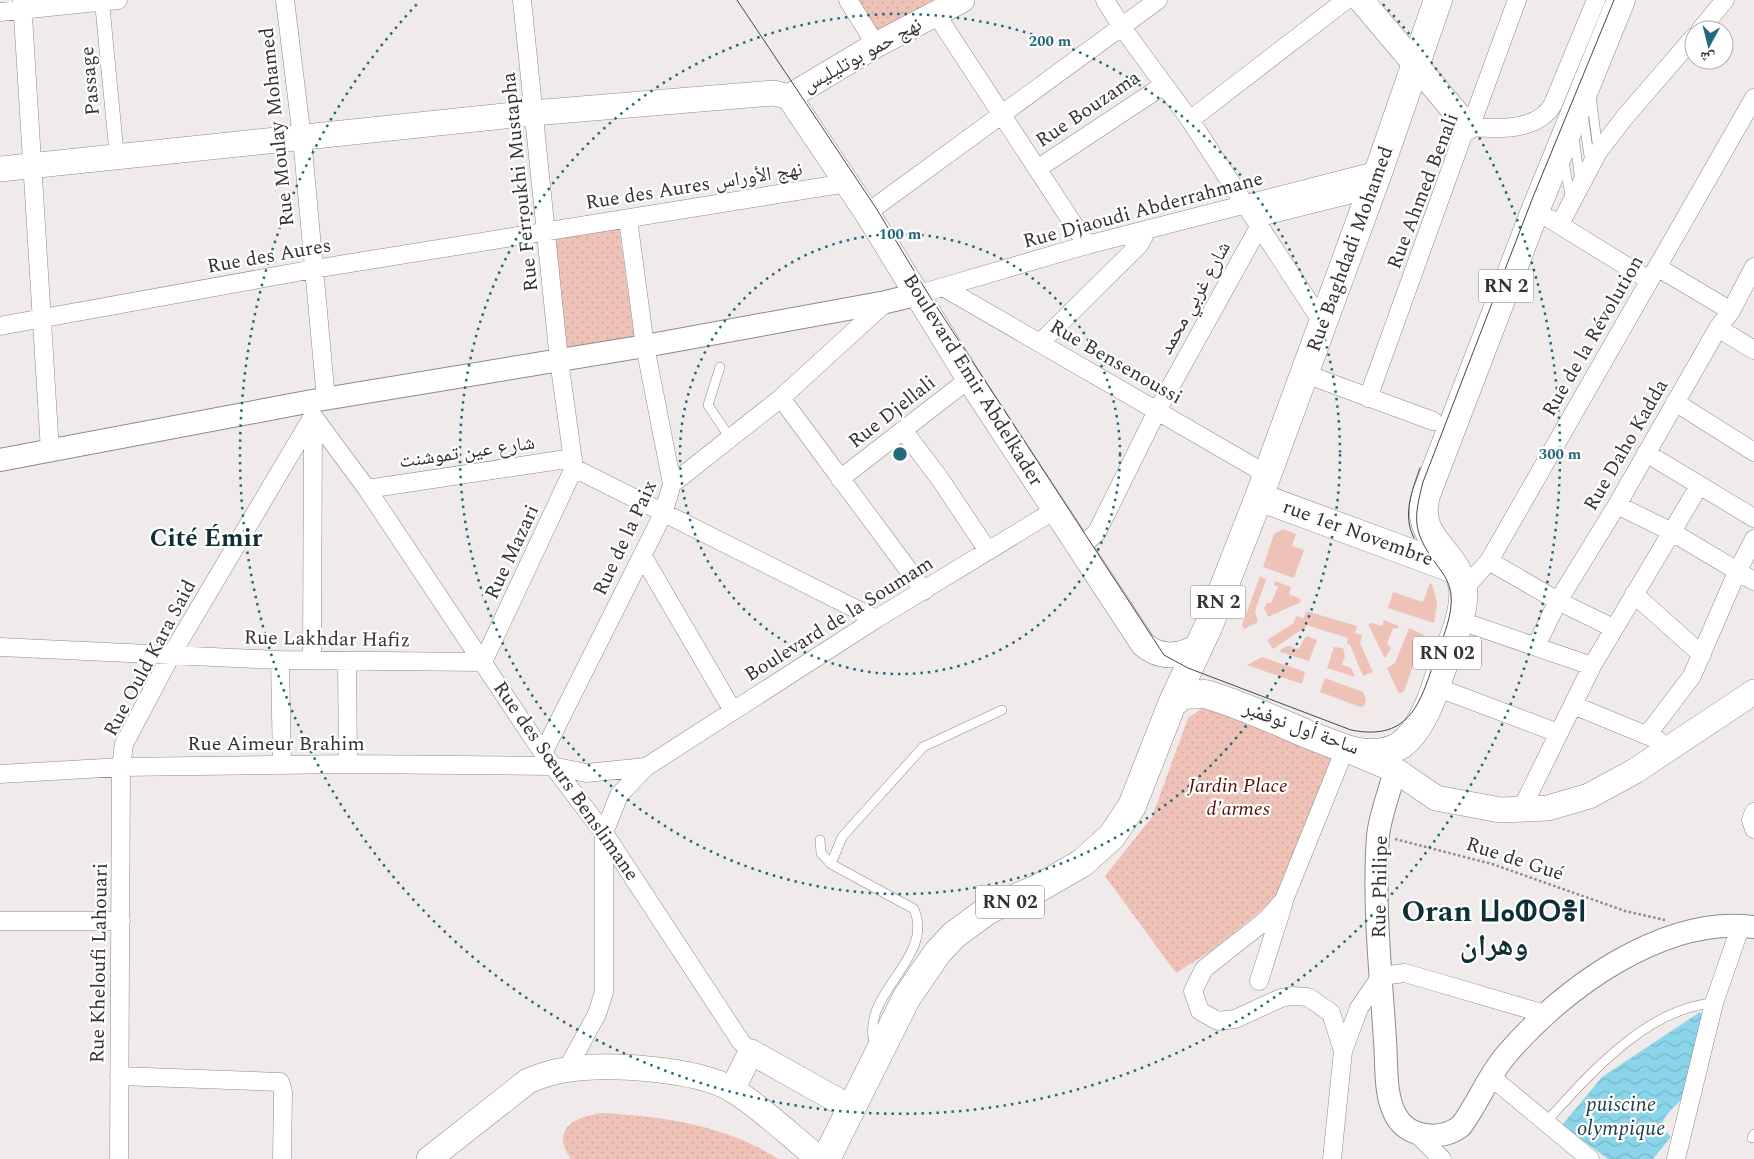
<svg xmlns="http://www.w3.org/2000/svg" width="1754" height="1159" viewBox="0 0 1754 1159" font-family="Spectral,'Noto Naskh Arabic','Noto Sans Tifinagh',serif">
	<style>
		.grass { fill: #efc2b8 }
		.garden { fill: url(#garden-dots) }
		.water { fill: url(#water-waves) }
		.lines { fill: none; stroke-linecap: round; stroke-linejoin: round }
		.service-casing { stroke: #8f8a89; stroke-width: 10 }
		.pedestrian-casing { stroke: #8f8a89; stroke-width: 15 }
		.minor-casing { stroke: #8f8a89; stroke-width: 19 }
		.tertiary-casing { stroke: #8f8a89; stroke-width: 24 }
		.secondary-casing { stroke: #8f8a89; stroke-width: 26 }
		.primary-casing { stroke: #8f8a89; stroke-width: 29 }
		.path { stroke: #8e8a89; stroke-width: 2.5; stroke-dasharray: 2.5 2.5; stroke-linecap: butt }
		.service { stroke: #fff; stroke-width: 9 }
		.pedestrian { stroke: #fff; stroke-width: 14 }
		.minor { stroke: #fff; stroke-width: 18 }
		.tertiary { stroke: #fff; stroke-width: 22 }
		.secondary { stroke: #fff; stroke-width: 25 }
		.primary { stroke: #fff; stroke-width: 28 }
		.tram { stroke: #494746; stroke-width: 1 }
		.ring { fill: none; stroke: #246979; stroke-width: 2.5; stroke-dasharray: 2.5 5 }
		.labels { text-anchor: middle; dominant-baseline: central; stroke-width: 4.5; stroke-linejoin: round; paint-order: stroke }
		.shield { fill: #fff; stroke: #727070; stroke-width: 1 }
		.shield-label { font-size: 19px; font-weight: bold; fill: #353332 }
		.street-label { font-size: 20px; fill: #353332; stroke: #fff }
		.park-label { font-size: 20px; font-style: italic; fill: #580c00; stroke: #fff }
		.water-label { font-size: 21px; font-style: italic; fill: #1e424b; stroke: #fff }
		.district-label { font-size: 25px; font-weight: bold; fill: #0f2f37; stroke: #fff }
		.town-label { font-size: 30px; font-weight: bold; fill: #0f2f37; stroke: #fff }
		.centre { fill: #246979; stroke: #fff; stroke-width: 2.5 }
		.ring-label { font-size: 15px; text-anchor: middle; font-weight: bold; fill: #246979; stroke: #fff; stroke-width: 4.5; stroke-linejoin: round; paint-order: stroke }
	</style>
	<defs>
		<pattern id="garden-dots" width="8" height="8" patternUnits="userSpaceOnUse" patternTransform="scale(1.25)"><rect width="8" height="8" fill="#efc2b8"/><path d="M2 2h.1M6 6h.1" fill="none" stroke="#cea79f" stroke-width="1.8" stroke-linecap="round"/></pattern>
		<pattern id="water-waves" width="16" height="10" patternUnits="userSpaceOnUse" patternTransform="scale(1.25)"><rect width="16" height="10" fill="#8ad5e9"/><path d="M0 5q4-4 8 0t8 0" fill="none" stroke="#78b7c8"/></pattern>
	</defs>
	<rect width="100%" height="100%" fill="#f0ebea"/>
	<!-- grass -->
	<path class="grass" d="M1283,529l13,5 -4,12 12,4 -10,28 -31,-11 11,-33z
		M1260,576l6,4 -11,31 3,11 -14,7 -2,-4z
		M1275,581l16,6 -2,7 11,5 1,3 -33,15 -4,-9 3,-5h4l7,-16 -4,-2z
		M1430,583l2,1 5,18 -3,21 -46,-15 5,-16 30,10z
		M1306,611l51,15 -2,7 7,2 -2,8 13,29 -10,4 -13,-31 -3,-1 1,-6 -42,-13 -2,6 -3,-1 -28,19 -6,-9 27,-17 2,-7 8,2z
		M1384,620l15,6 -2,3 -4,-1 -6,16 4,4 -5,9h-2l-16,-33 3,-1 11,3z
		M1409,628l15,7 -20,56 -3,2 -3,-1 -11,-24 8,-5z
		M1307,636l10,4 -8,21 -29,-9 1,-3 7,-3 11,3 4,-9z
		M1334,647l9,1 2,8 -3,9 9,3 4,9 -28,-9z
		M1262,657l43,15 -3,12 -55,-19z
		M1325,678l38,14 3,7 -2,7 -4,1 -40,-15z"/>
	<!-- garden -->
	<path class="garden" d="M856,0h81l-59,33z
		M619,228l16,113 -71,13 -11,-115z
		M1204,707l132,45 -56,143 -69,56 -35,22 -71,-97 47,-59 36,-99z
		M601,1113c61,3 125,12 177,46h-208c-2,-5 -7,-13 -7,-19 0,-20 23,-24 38,-27z"/>
	<!-- water -->
	<path class="water" d="M1700,1012l6,8 -21,76 -16,16 -9,13 11,12 -18,22h-45l-46,-34 40,-48z"/>
	<g class="lines">
		<defs>
			<path id="service" d="M1591,96l7,54
				M1583,114l7,49
				M1574,137l6,44
				M1564,162l7,39
				M720,367l-12,38 22,33
				M820,840l1,13 10,11 83,45c22,51 -59,86 -38,139
				M831,864l11,-27 81,-90 79,-37
				M1545,1123c43,-47 101,-115 169,-120
				M1752,1138l2,-4"/>
			<path id="pedestrian" d="M102,2l15,156"/>
			<path id="minor" d="M22,0l28,451
				M285,0l17,138 24,261
				M848,0l28,45
				M1105,0l16,26 69,94 132,202
				M0,12l118,-12
				M936,14l151,231
				M1700,30l25,-30
				M1190,120l156,-120
				M1468,127c27,2 70,5 85,-23l43,-104
				M1037,169l127,-84
				M867,213l291,-213
				M1256,218l116,-29
				M628,219l17,127 27,138
				M1550,219l99,61
				M1560,224l38,-72 26,-34 70,-81
				M1657,267l74,44
				M943,287l323,187
				M919,294l168,-49 292,-75
				M0,326l314,-57 533,-86
				M1718,328l36,22
				M1041,342l98,-97 9,-16
				M1303,373l130,48
				M781,398l143,193
				M1368,398l95,-263 11,-18 43,-117
				M1675,402l79,50
				M313,416l54,73 176,264 61,80 137,209 10,10
				M903,430l37,49 48,72
				M1646,453l108,65
				M574,468l302,151
				M840,479l129,-100
				M367,489l206,-31
				M1617,505l55,27 82,49
				M1080,548l17,-16 60,-121 103,-186
				M642,555l91,156
				M1489,561l69,40 55,27
				M1463,590l26,-29 265,-463
				M1634,594l68,61
				M1458,620l134,46
				M1536,646l22,-45 59,-96 101,-177 13,-17 23,-44
				M0,647l280,13 203,2 91,-194 -15,-108 -37,-360
				M312,659l1,-242
				M280,660l2,105
				M347,661l1,103
				M1436,687l122,46
				M1573,705l85,35
				M1648,734l44,-58 45,-104 17,-33
				M543,753l120,-239 9,-30 109,-86 105,-96
				M0,774l121,-7 227,-3 204,2 34,7 60,-6
				M1521,810l71,-144 107,-180
				M1754,812l-3,8 3,9
				M0,921h121
				M1259,981l24,-76
				M1343,1051l16,-43 22,-32 24,-3 140,41
				M567,1069l30,-55 7,-22v-159l15,-38 27,-28 230,-148 179,-109
				M119,1076l161,6 3,10 -1,67
				M1490,1076l100,83
				M1415,1132l27,27
				M119,1159l2,-392 3,-23 46,-87 143,-241
				M1332,1159l11,-108 -12,-38 -23,-16 -16,-1 -11,2 -46,21 -17,2 -18,-10 -7,-20 11,-22 62,-49 18,-20 61,-151
				M1676,1159l38,-156 27,-78"/>
			<path id="tertiary" d="M0,460l312,-59 333,-55 241,-44 33,-8
				M1395,770c-5,21 -15,45 -17,66 -5,68 3,138 7,205 2,23 -1,54 11,75 13,23 46,25 65,10 17,-23 27,-50 45,-71 56,-66 157,-140 248,-128"/>
			<path id="secondary" d="M1361,0l107,127
				M789,97l78,116 102,166 174,265c18,16 39,13 58,0
				M789,97l87,-52 86,-45
				M0,169l533,-56 241,-20 15,4
				M1355,753l40,17 41,28 64,12 48,-2 41,-12 46,-25 119,-79
				M732,1090l19,-38 100,56
				M429,1159l99,-78c12,-5 23,-9 36,-11 42,-7 132,-2 169,20 29,18 59,47 86,69"/>
			<path id="primary" d="M1259,497l195,72
				M1172,704l11,-9 22,-1c35,10 69,26 102,40 21,8 43,19 65,19 10,0 21,-3 29,-8 19,-14 30,-43 37,-65 8,-24 28,-65 25,-91 -5,-38 -50,-49 -37,-94l109,-284 86,-211
				M826,1159l81,-162 31,-45 16,-17 34,-25 51,-22 43,-25 30,-27 20,-30 40,-102 37,-79 50,-128 120,-327 59,-170"/>
		</defs>
		<!-- service casing -->
		<use href="#service" class="service-casing"/>
		<!-- pedestrian casing -->
		<use href="#pedestrian" class="pedestrian-casing"/>
		<!-- minor casing -->
		<use href="#minor" class="minor-casing"/>
		<!-- tertiary casing -->
		<use href="#tertiary" class="tertiary-casing"/>
		<!-- secondary casing -->
		<use href="#secondary" class="secondary-casing"/>
		<!-- primary casing -->
		<use href="#primary" class="primary-casing"/>
		<!-- path -->
		<path class="path" d="M1395,839l97,25 133,47 40,9"/>
		<!-- service -->
		<use href="#service" class="service"/>
		<!-- pedestrian -->
		<use href="#pedestrian" class="pedestrian"/>
		<!-- minor -->
		<use href="#minor" class="minor"/>
		<!-- tertiary -->
		<use href="#tertiary" class="tertiary"/>
		<!-- secondary -->
		<use href="#secondary" class="secondary"/>
		<!-- primary -->
		<use href="#primary" class="primary"/>
		<!-- tram -->
		<path class="tram" d="M737,0l139,208 51,84 237,363 24,13 163,62c61,12 70,-30 86,-77 7,-18 16,-39 14,-59 -2,-14 -9,-22 -17,-33 -22,-31 -20,-44 -11,-79l110,-285 81,-197
			M1414,538c-12,-23 -2,-47 6,-70"/>
	</g>
	<!-- distance rings -->
	<g class="ring">
		<circle cx="900" cy="454" r="220"/>
		<circle cx="900" cy="454" r="440"/>
		<path d="M1383 4A660 660 0 1 1 417 4"/>
	</g>
	<g class="labels">
		<!-- shield labels -->
		<g class="shield">
			<rect x="1478.5" y="269.5" width="55" height="33" rx="4"/>
			<rect x="1190.5" y="585.5" width="55" height="33" rx="4"/>
			<rect x="1413" y="636.5" width="68" height="33" rx="4"/>
			<rect x="976" y="885.5" width="68" height="33" rx="4"/>
		</g>
		<g class="shield-label">
			<text x="1506" y="286">RN 2</text>
			<text x="1218" y="602">RN 2</text>
			<text x="1447" y="653">RN 02</text>
			<text x="1010" y="902">RN 02</text>
		</g>
		<!-- street labels -->
		<g class="street-label">
			<text transform="translate(862 55) rotate(-29)">نهج حمو بوتليليس</text>
			<text transform="translate(90 81) rotate(-95)">Passage</text>
			<text transform="translate(1088 109) rotate(-34)">Rue Bouzama</text>
			<text transform="translate(277 127) rotate(-96)">Rue Moulay Mohamed</text>
			<text transform="translate(520 182) rotate(-96)">Rue Ferroukhi Mustapha</text>
			<text transform="translate(694 186) rotate(-9)">Rue des Aures نهج الأوراس</text>
			<text transform="translate(1423 191) rotate(-69)">Rue Ahmed Benali</text>
			<text transform="translate(1143 210) rotate(-15)">Rue Djaoudi Abderrahmane</text>
			<text transform="translate(1350 249) rotate(-70)">Rue Baghdadi Mohamed</text>
			<text transform="translate(269 256) rotate(-10)">Rue des Aures</text>
			<text transform="translate(1195 298) rotate(-61)">شارع غربي محمد</text>
			<text transform="translate(1593 336) rotate(-60)">Rue de la Révolution</text>
			<text transform="translate(1116 362) rotate(30)">Rue Bensenoussi</text>
			<text transform="translate(973 380) rotate(58)">Boulevard Emir Abdelkader</text>
			<text transform="translate(892 412) rotate(-38)">Rue Djellali</text>
			<text transform="translate(1626 445) rotate(-60)">Rue Daho Kadda</text>
			<text transform="translate(467 452) rotate(-8)">شارع عين تموشنت</text>
			<text transform="translate(1358 533) rotate(20)">rue 1er Novembre</text>
			<text transform="translate(625 538) rotate(-65)">Rue de la Paix</text>
			<text transform="translate(512 552) rotate(-65)">Rue Mazari</text>
			<text transform="translate(839 619) rotate(-32)">Boulevard de la Soumam</text>
			<text transform="translate(327 639) rotate(1)">Rue Lakhdar Hafiz</text>
			<text transform="translate(150 658) rotate(-62)">Rue Ould Kara Said</text>
			<text transform="translate(1301 728) rotate(20)">ساحة أول نوفمبر</text>
			<text x="276" y="744">Rue Aimeur Brahim</text>
			<text transform="translate(566 781) rotate(55)">Rue des Sœurs Benslimane</text>
			<text transform="translate(1515 859) rotate(18)">Rue de Gué</text>
			<text transform="translate(1380 887) rotate(-89)">Rue Philipe</text>
			<text transform="translate(99 963) rotate(-89)">Rue Kheloufi Lahouari</text>
		</g>
		<!-- park labels -->
		<g class="park-label">
			<text x="1238" y="786">Jardin Place<tspan x="1238" dy="23">d'armes</tspan></text>
		</g>
		<!-- water labels -->
		<g class="water-label">
			<text x="1621" y="1105">puiscine<tspan x="1621" dy="24">olympique</tspan></text>
		</g>
		<!-- district labels -->
		<g class="district-label">
			<text x="206" y="539">Cité Émir</text>
		</g>
		<!-- town labels -->
		<g class="town-label">
			<text x="1494" y="912">Oran ⵡⴰⵀⵔⴻⵏ<tspan x="1494" dy="34">وهران</tspan></text>
		</g>
	</g>
	<circle cx="900" cy="454" r="8" class="centre"/>
	<g class="ring-label">
		<text x="1050" y="46">200 m</text>
		<text x="900" y="239">100 m</text>
		<text x="1560" y="459">300 m</text>
	</g>
	<!-- north arrow -->
	<g transform="translate(1709 45) rotate(187)"><circle r="24" fill="#ffffff" stroke="#aeadad"/>
	<path d="M0-4L9 19L0 12L-9 19Z" fill="#246979"/>
	<text y="-8" font-size="14" font-weight="bold" text-anchor="middle" fill="#353332">ش</text>
	</g>
</svg>
